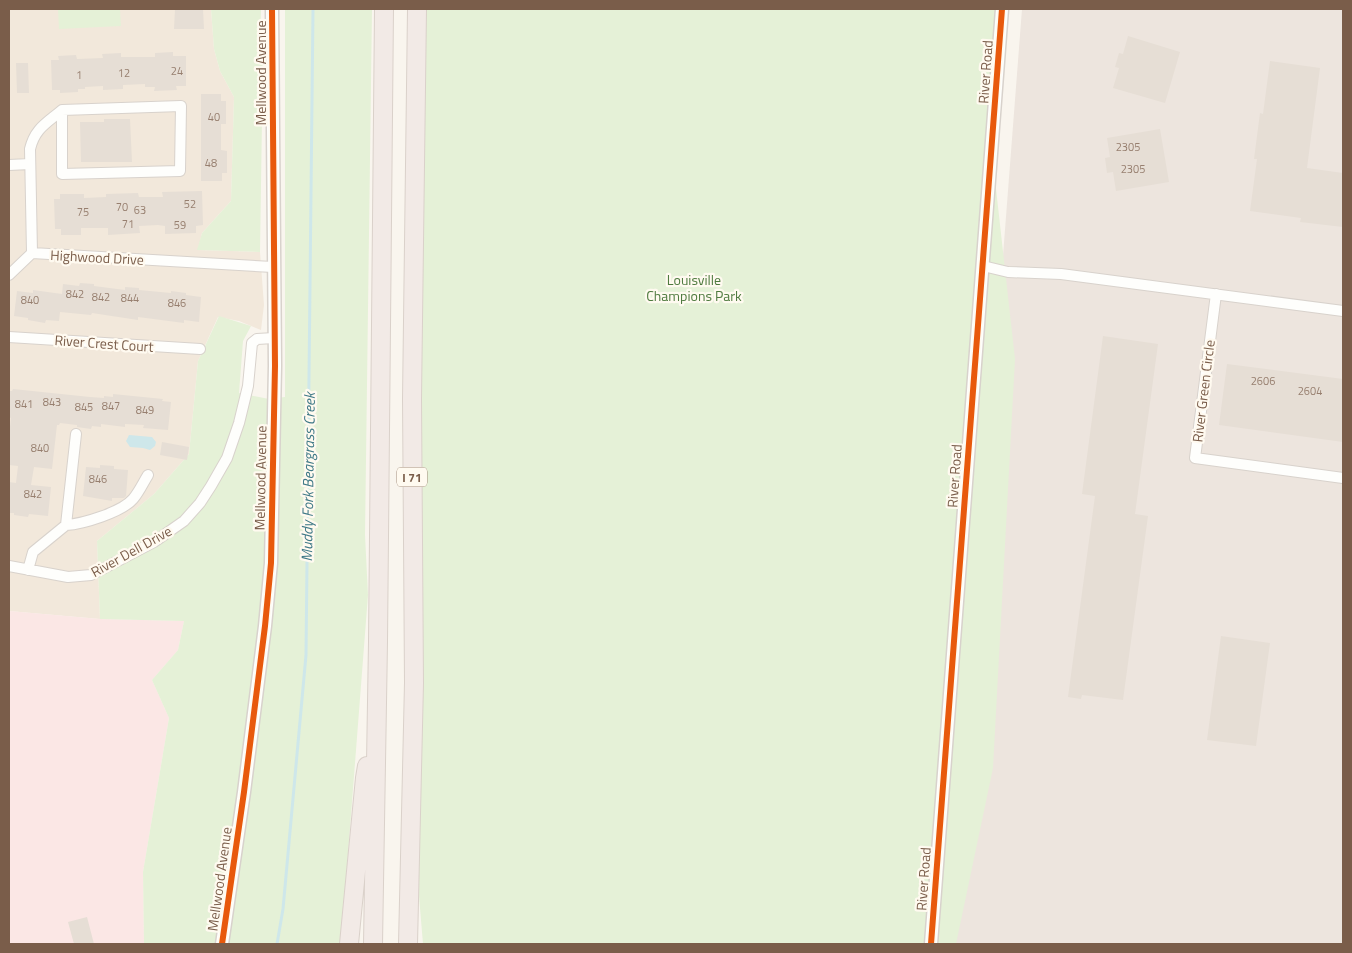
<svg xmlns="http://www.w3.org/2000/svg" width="1352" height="953" viewBox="0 0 1352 953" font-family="'Titillium Web',sans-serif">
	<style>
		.residential { fill: #f2e8db }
		.industrial { fill: #ede5de }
		.medical { fill: #fbe7e5 }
		.green { fill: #e5f1d7 }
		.water { fill: #cee7ea }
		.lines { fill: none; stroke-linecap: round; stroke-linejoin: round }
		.stream { stroke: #cee7ea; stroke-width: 3 }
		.building { fill: #e6ded5 }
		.minor-casing { stroke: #d8d2cc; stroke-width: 12 }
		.tertiary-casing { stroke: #d8d2cc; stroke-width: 15 }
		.motorway-casing { stroke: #dad1ca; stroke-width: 20 }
		.minor { stroke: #fefefc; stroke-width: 10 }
		.tertiary { stroke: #fefefc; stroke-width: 12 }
		.motorway { stroke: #f2eae6; stroke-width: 18 }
		.cycleway-casing { stroke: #fffaf0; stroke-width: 9 }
		.cycleway { stroke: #e8590c; stroke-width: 6 }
		.labels { text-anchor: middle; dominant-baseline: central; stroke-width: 4.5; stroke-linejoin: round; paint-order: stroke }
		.number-label { font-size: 11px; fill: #977f6f }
		.shield { fill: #fffaf0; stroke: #a28c7c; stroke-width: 1 }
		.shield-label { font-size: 12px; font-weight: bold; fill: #7a5d4a }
		.street-label { font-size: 14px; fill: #7a5d4a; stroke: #fffaf0 }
		.park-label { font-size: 14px; fill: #4e7a3e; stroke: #fffaf0 }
		.water-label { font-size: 15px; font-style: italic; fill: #3f7987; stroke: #fffaf0 }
	</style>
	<rect width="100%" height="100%" fill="#f9f5ee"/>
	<!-- residential -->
	<path class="residential" d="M9,9h202l3,40 6,22 14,26 -3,104 -29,32 -4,17 62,2 4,53 -3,25 -22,-9 -21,-4 -20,44 -9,93 -35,40 -57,47 3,78 -91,-8z"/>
	<!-- industrial -->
	<path class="industrial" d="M1022,9h321v935h-393z"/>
	<!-- medical -->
	<path class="medical" d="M9,611l91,8 84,2 -6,29 -26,30 17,38 -26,154 1,72h-135z"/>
	<!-- green -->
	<path class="green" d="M58,9h62l1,17 -62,3z
		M211,9h50l-1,43h3l-3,200 -63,-2 5,-17 29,-32 3,-104 -14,-26 -6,-22z
		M285,9h87l-7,526 3,60 -27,349h-197l-1,-72 26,-154 -17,-38 26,-30 6,-29 -84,-2 -3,-78 57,-47 35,-40 9,-93 21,-45 32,10 -8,15 -4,52 30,6 16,-2z
		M420,9h577l-9,108 27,242 -22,409 -37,176h-533l-4,-48 -4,-727z"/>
	<!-- water -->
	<path class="water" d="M129,435l23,2 4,5 -1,4 -5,4 -7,-2 -13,-1 -4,-6z"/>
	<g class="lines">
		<!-- stream -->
		<path class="stream" d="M277,944l6,-35 23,-254 7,-646"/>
	</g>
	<!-- building -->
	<path class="building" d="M175,9h28l1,20h-30z
		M1128,36l52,16 -15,51 -52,-15 6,-20 -4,-1 4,-14 4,1z
		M173,52v4h13v30h-10l1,4 -23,1 1,-4h-10v-3l-22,1v4l-20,1v-4l-18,1v2h-7v3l-18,1v-3h-8l-1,-30h8l-1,-4 18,-1 1,4 26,-1 -1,-4 19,-1v4h34v-4z
		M1270,61l50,7 -13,100 36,5v54l-43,-5 1,-4 -51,-7 7,-52h-3l6,-46 3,1z
		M16,63h12l1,30h-12z
		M201,94h20v7h5v23h-5v26l6,1v22h-5v8h-21z
		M104,119h26l2,43h-51l-1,-40h24z
		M1160,129l9,53 -53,9 -3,-19 -6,1 -2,-15 5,-1 -3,-19z
		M202,191l1,34 -7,1v7l-31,1v-8l-7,-1 -19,1 1,7 -32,2v-7h-27v7h-20v-6h-6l-1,-30h6v-5h24v4l22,-1v-3l32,-1 1,4h24l-1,-5z
		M80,283l14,1v2l31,4v-3l14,1v2l32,3v-2l15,2v2l15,2 -2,25 -15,-2v3l-46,-6v3l-46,-7 -1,2 -31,-3 -1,9 -13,-1 -1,3 -17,-3v-2l-14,-2 3,-25 16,2v-3l29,4 1,-10 16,2z
		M1103,336l55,8 -23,170 13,2 -25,184 -41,-5 -1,4 -13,-2 27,-201 -13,-2z
		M1227,364l116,15v63l-124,-17z
		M13,389l77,8 14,1v-2l9,1v-3l50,5 -1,2 9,1 -3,28 -25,-2 1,-3 -19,-1v3l-24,-3v3l-9,-1 -1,3 -14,-2v-2l-17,-2 -1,2h-2l-5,44 -18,-2 -3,18 20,2 -3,29 -19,-2 -1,3 -14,-2v-2h-5v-31l7,1 2,-17 -9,-1v-30l2,-17 -2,-1v-26h3z
		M162,442l27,5 -2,13 -27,-5z
		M100,465l14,1v3l14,1 -2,26 -2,2h-12v3l-29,-5 3,-29 14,1z
		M1221,636l49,7 -14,103 -49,-6z
		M87,917l7,27h-20l-6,-22z"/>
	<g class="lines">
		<defs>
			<path id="minor" d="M181,106l-1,65 -118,3v-64z
				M9,165l21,-1
				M32,253l241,14
				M32,253l-2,-104c5,-21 17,-26 32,-39
				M983,266l25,6 53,2 282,37
				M9,275l23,-22
				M1216,294l-21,164 148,20
				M9,337l191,12
				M66,525c17,-1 56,-13 67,-26 6,-7 10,-16 15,-24
				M9,566l59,11 23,-2 63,-33 30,-21 16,-18 11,-17 16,-28 12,-35 9,-37 4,-43 5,-4 17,-1
				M28,570l5,-18 33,-27 10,-91"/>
			<path id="tertiary" d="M222,944l22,-152 21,-166 6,-63 4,-197 -3,-357
				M931,944l71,-935"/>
			<path id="motorway" d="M349,944l16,-166 2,-12
				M373,944l5,-302 6,-633
				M408,944l6,-261 -2,-284 5,-390"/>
		</defs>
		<!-- minor casing -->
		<use href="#minor" class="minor-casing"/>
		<!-- tertiary casing -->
		<use href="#tertiary" class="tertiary-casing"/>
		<!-- motorway casing -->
		<use href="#motorway" class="motorway-casing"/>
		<!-- minor -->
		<use href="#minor" class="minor"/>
		<!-- tertiary -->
		<use href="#tertiary" class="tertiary"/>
		<!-- motorway -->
		<use href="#motorway" class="motorway"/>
		<defs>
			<path id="cycleway" d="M222,944l22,-152 21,-166 6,-63 4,-197 -3,-357
				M931,944l71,-935"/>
		</defs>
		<!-- cycleway casing -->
		<use href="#cycleway" class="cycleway-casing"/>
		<!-- cycleway -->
		<use href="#cycleway" class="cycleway"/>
	</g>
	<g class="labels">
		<!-- number labels -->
		<g class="number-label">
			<text x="177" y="71">24</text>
			<text x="124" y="73">12</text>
			<text x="79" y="75">1</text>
			<text x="214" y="117">40</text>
			<text x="1128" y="147">2305</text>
			<text x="211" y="163">48</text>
			<text x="1133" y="169">2305</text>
			<text x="190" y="204">52</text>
			<text x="122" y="207">70</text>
			<text x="140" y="210">63</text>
			<text x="83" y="212">75</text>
			<text x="128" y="224">71</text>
			<text x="180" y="225">59</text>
			<text x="75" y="294">842</text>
			<text x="101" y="297">842</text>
			<text x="130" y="298">844</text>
			<text x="30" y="300">840</text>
			<text x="177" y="303">846</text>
			<text x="1263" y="381">2606</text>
			<text x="1310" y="391">2604</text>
			<text x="52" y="402">843</text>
			<text x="24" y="404">841</text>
			<text x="111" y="406">847</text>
			<text x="84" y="407">845</text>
			<text x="145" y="410">849</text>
			<text x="40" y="448">840</text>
			<text x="98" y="479">846</text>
			<text x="33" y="494">842</text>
		</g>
		<!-- shield labels -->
		<rect class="shield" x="397" y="467.5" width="30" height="19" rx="4"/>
		<g class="shield-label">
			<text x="412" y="477">I 71</text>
		</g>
		<!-- street labels -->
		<g class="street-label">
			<text transform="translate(985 72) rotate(-86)">River Road</text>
			<text transform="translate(260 73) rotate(-90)">Mellwood Avenue</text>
			<text transform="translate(97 257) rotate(3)">Highwood Drive</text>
			<text transform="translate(104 343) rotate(4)">River Crest Court</text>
			<text transform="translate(1203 391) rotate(-83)">River Green Circle</text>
			<text transform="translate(954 476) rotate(-86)">River Road</text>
			<text transform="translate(260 478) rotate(-89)">Mellwood Avenue</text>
			<text transform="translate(131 551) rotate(-29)">River Dell Drive</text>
			<text transform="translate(219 879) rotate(-82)">Mellwood Avenue</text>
			<text transform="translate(923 879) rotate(-86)">River Road</text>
		</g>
		<!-- park labels -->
		<g class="park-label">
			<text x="694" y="279">Louisville<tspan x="694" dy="16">Champions Park</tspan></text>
		</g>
		<!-- water labels -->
		<g class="water-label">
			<text transform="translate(308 477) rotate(-89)">Muddy Fork Beargrass Creek</text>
		</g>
	</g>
	<!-- border -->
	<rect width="1352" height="953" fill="none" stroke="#7a5d4a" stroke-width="20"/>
</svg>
